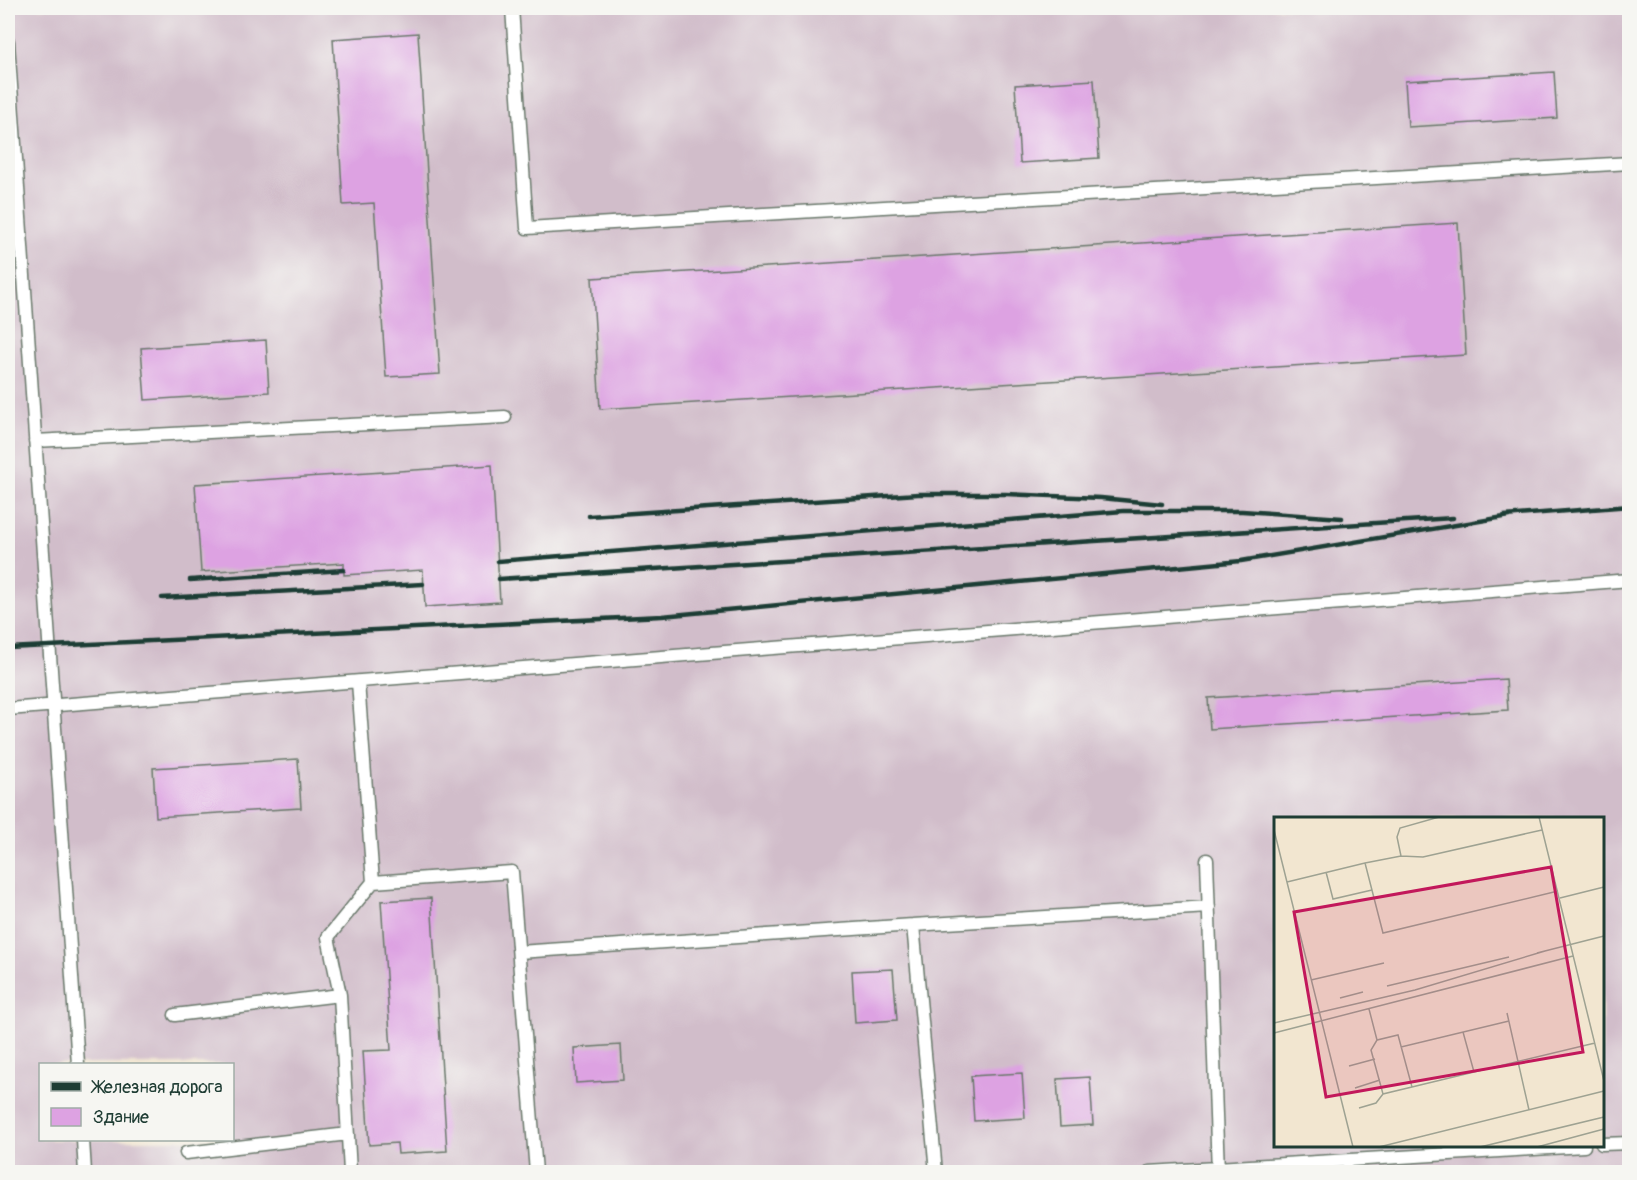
<svg xmlns="http://www.w3.org/2000/svg" width="1637" height="1180" viewBox="0 0 1637 1180" font-family="Pangolin,sans-serif">
	<style>
		.industrial { fill: #d1bdca; fill-rule: evenodd }
		.building { fill: #dda2e2 }
		.lines { fill: none; stroke-linecap: round; stroke-linejoin: round }
		.service-casing { stroke: #69786b; stroke-width: 15 }
		.service { stroke: #fff; stroke-width: 12 }
		.rail { stroke: #1f3d34; stroke-width: 4.5 }
		.inset-road { fill: none; stroke: #9ea292; stroke-width: 1.5 }
		.view { fill: #c2185b; fill-opacity: 0.15; stroke: #c2185b; stroke-width: 3 }
		.inset-edge { fill: none; stroke: #1f3d34; stroke-width: 3 }
	</style>
	<rect width="100%" height="100%" fill="#f6f6f2"/>
	<filter id="ink" filterUnits="userSpaceOnUse"><feTurbulence type="fractalNoise" baseFrequency=".0167" numOctaves="2"/><feDisplacementMap in="SourceGraphic" scale="12" xChannelSelector="R" yChannelSelector="G"/><feConvolveMatrix kernelMatrix="1 2 1 2 8 2 1 2 1" color-interpolation-filters="sRGB"/></filter>
	<filter id="wash" filterUnits="userSpaceOnUse"><feTurbulence type="fractalNoise" baseFrequency=".008" numOctaves="4" result="noise"/><feDisplacementMap in="SourceGraphic" scale="24" xChannelSelector="R" yChannelSelector="G"/><feGaussianBlur stdDeviation="1.35" result="paint"/><feColorMatrix in="noise" values="0 0 0 0 0 0 0 0 0 0 0 0 0 0 0 0 0 1.4 0 .05"/><feComposite in="paint" operator="in"/></filter>
	<g filter="url(#wash)">
		<rect width="100%" height="100%" fill="#f2e6d0"/>
		<!-- industrial -->
		<path class="industrial" d="M8,8h1621v1164h-1621zM1276,818h326v328h-326zM40,1064h192v76h-192z"/>
		<g id="blocks">
			<!-- building -->
			<path class="building" d="M418,33l22,341 -54,3 -12,-174 -31,2 -10,-166z
				M1554,72l3,46 -149,9 -3,-46z
				M1094,80l5,78 -79,5 -5,-78z
				M1458,223l8,132 -866,54 -8,-131z
				M266,340l3,52 -124,8 -4,-52z
				M492,465l8,137 -75,5 -2,-37 -79,5v-12l-143,9 -6,-88z
				M1506,679l2,31 -298,19 -2,-31z
				M298,759l3,49 -145,9 -3,-49z
				M431,898l16,253 -49,3 -1,-11 -28,2 -6,-94 28,-1 -10,-149z
				M893,969l4,51 -42,3 -3,-52z
				M621,1045l2,35 -47,3 -2,-35z
				M1022,1073l3,45 -51,3 -3,-45z
				M1090,1077l3,48 -33,2 -3,-48z"/>
		</g>
	</g>
	<g filter="url(#ink)">
		<use href="#blocks" fill-opacity="0" stroke="#69786b" stroke-width="1.5"/>
		<g class="lines">
			<defs>
				<path id="service" d="M512,8l15,220 1103,-65
					M8,42l70,1022
					M35,441l470,-24
					M358,682l15,200 139,-10 24,300
					M8,709l1622,-129
					M1207,860l11,312
					M913,925l23,247
					M519,952l394,-27 296,-18
					M175,1015l165,-20
					M83,1140l2,32
					M1602,1144l28,-1
					M186,1153l162,-19
					M350,1172l-10,-177 -12,-58 45,-55
					M1149,1172l435,-26"/>
			</defs>
			<!-- service casing -->
			<use href="#service" class="service-casing"/>
			<!-- service -->
			<use href="#service" class="service"/>
			<!-- rail -->
			<path class="rail" d="M589,516l329,-22h87l96,4 61,6
				M1504,516l126,-10
				M498,561l625,-50h119l100,7
				M499,579l954,-61
				M190,580l154,-10
				M162,598l261,-14
				M8,648l654,-32 579,-55 269,-45"/>
		</g>
	</g>
	<!-- overview -->
	<g transform="translate(1274 817)">
		<rect width="330" height="330" fill="#f2e6d0"/>
		<path class="inset-road" d="M265,0l65,264M0,13l79,317M127,39l-4,-19 3,-9 39,-11M91,46l18,70 175,-42M52,55l7,27 39,-9M13,65l78,-19 36,-7 22,1 119,-27M286,81l44,-11M263,136l67,-17M37,163l73,-17M113,169l122,-29M66,181l23,-6M95,192l8,31 21,-5 14,52M233,196l22,97M0,206l141,-33 130,-39M189,215l11,40M0,216l299,-77M103,223l-6,10 12,44M127,230l108,-26M75,249l26,-7M81,271l25,-8M85,291l17,-5 7,-9 212,-51M105,330l225,-56M206,330l124,-30M263,330l67,-18"/>
		<path class="view" d="M277,50l32,185 -257,45 -32,-185z"/>
		<rect width="330" height="330" class="inset-edge"/>
	</g>
	<!-- margin -->
	<rect width="1637" height="1180" fill="none" stroke="#f6f6f2" stroke-width="30"/>
	<!-- legend -->
	<rect x="39" y="1063" width="195" height="78" fill="#f6f6f2" stroke="#a0aca6" stroke-width="1.5"/>
	<rect x="51" y="1082" width="30" height="9" fill="#1f3d34" stroke="#a0aca6" stroke-width="1.5"/>
	<text x="93" y="1093" font-size="18" fill="#1f3d34">Железная дорога</text>
	<rect x="51" y="1108" width="30" height="18" fill="#dda2e2" stroke="#a0aca6" stroke-width="1.5"/>
	<text x="93" y="1123" font-size="18" fill="#1f3d34">Здание</text>
</svg>
